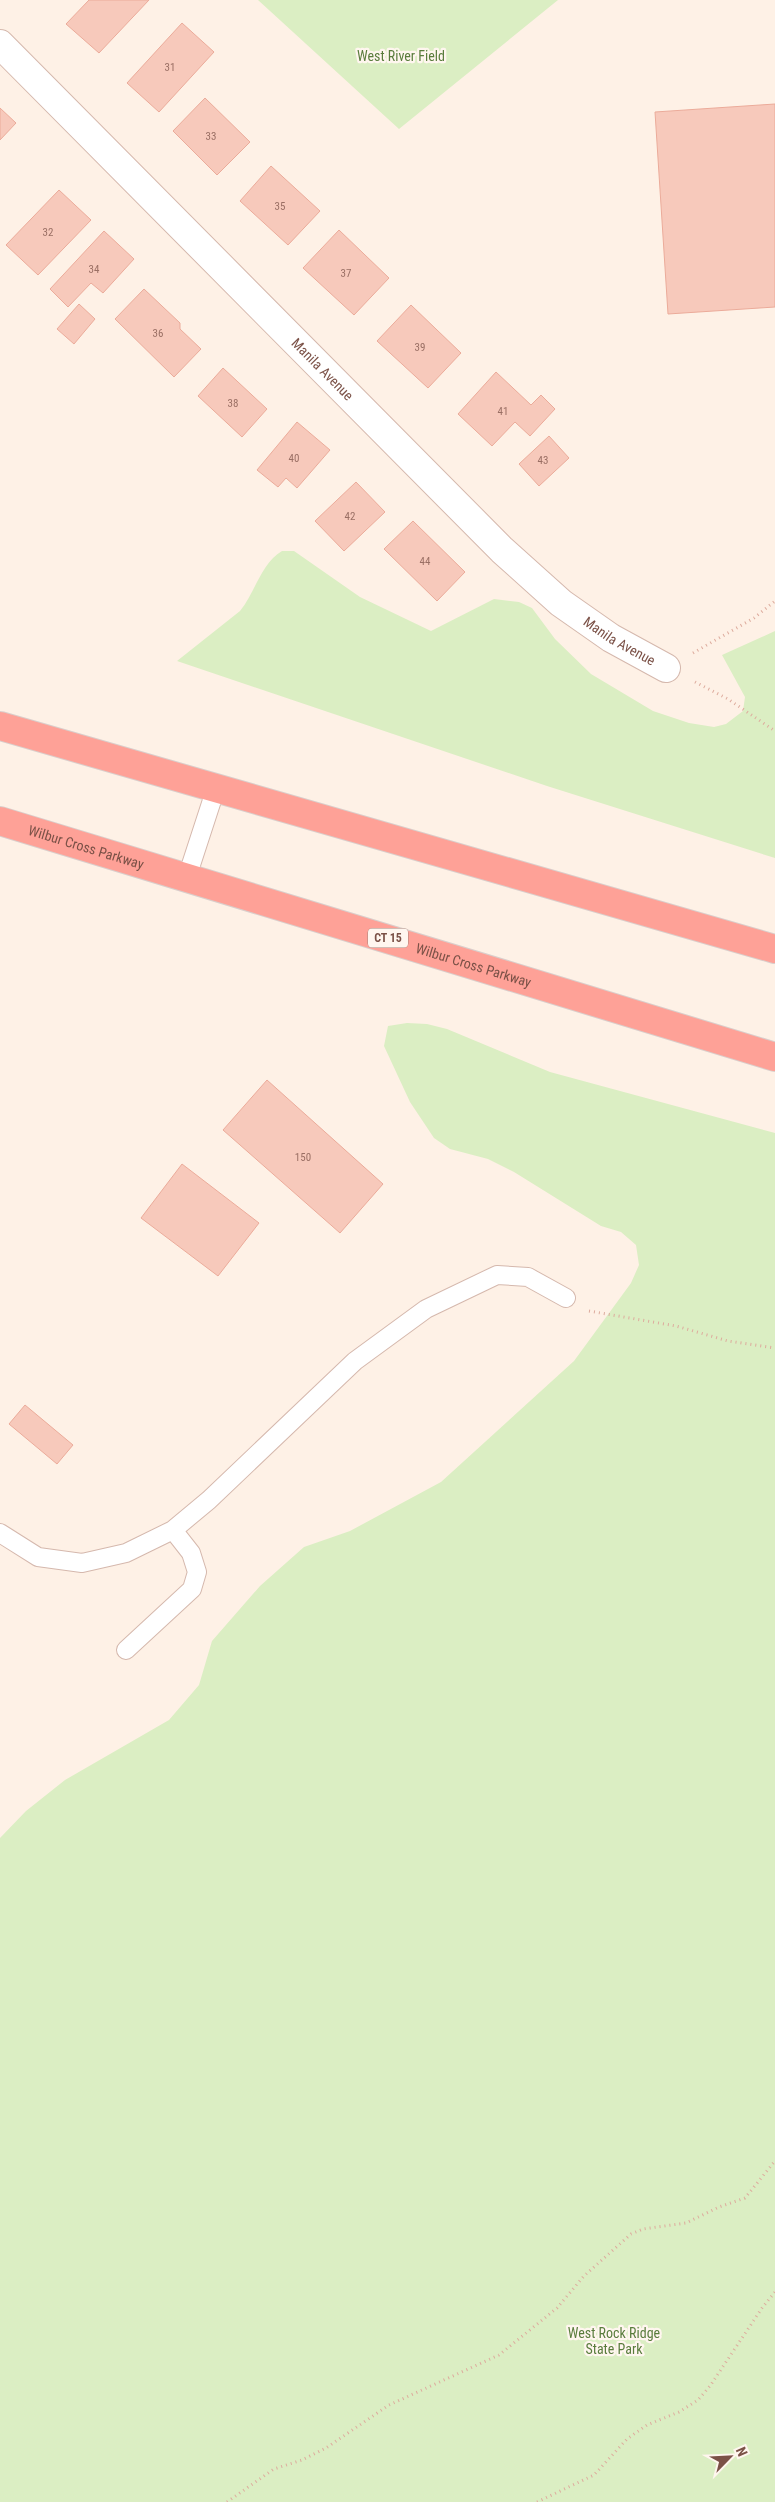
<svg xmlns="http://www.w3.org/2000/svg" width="775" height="2502" viewBox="0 0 775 2502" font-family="'Roboto Condensed',sans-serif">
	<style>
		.green { fill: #dbeec3 }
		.building { fill: #f7c9bb; stroke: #ebab9a }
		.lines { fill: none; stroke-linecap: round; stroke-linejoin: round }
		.service-casing { stroke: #d5b8ad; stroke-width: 20 }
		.minor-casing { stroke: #d5b8ad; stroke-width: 30 }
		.motorway-casing { stroke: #dacecb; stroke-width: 30 }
		.path { stroke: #ddab9d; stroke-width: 3; stroke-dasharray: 1 4; stroke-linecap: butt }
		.service { stroke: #fff; stroke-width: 18 }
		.minor { stroke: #fff; stroke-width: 28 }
		.motorway { stroke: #fea197; stroke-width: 28 }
		.labels { text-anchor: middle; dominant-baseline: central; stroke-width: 4.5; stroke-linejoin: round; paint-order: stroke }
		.number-label { font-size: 11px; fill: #9a6f64 }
		.shield { fill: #fff6ef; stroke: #a38279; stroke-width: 1 }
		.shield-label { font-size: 12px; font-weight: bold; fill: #7b5147 }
		.park-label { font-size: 14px; fill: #597c3c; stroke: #fff6ef }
		.street-label { font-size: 14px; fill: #7b5147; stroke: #fff6ef }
	</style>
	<rect width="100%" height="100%" fill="#fef1e6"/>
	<!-- green -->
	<path class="green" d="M258,0h300l-159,129z
		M282,551h12l66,46 71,34 63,-32 25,3 13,6 23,31 36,35 62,37 36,12 25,4 12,-3 17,-13 2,-14 -23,-42 53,-24v227l-228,-72 -370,-125 63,-50c15,-18 21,-48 42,-60z
		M407,1023l20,1 20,5 103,43 225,61v1369h-775v-664l26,-27 39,-31 104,-60 30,-35 13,-44 48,-55 44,-39 46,-16 91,-49 133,-121 57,-78 8,-18 -3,-20 -15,-13 -20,-6 -87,-54 -26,-13 -38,-10 -16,-11 -24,-36 -26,-56 4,-20z"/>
	<!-- building -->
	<path class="building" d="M89,0h60l-50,53 -33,-29z
		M182,23l32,29 -55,60 -32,-29z
		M205,98l45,44 -33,33 -44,-44z
		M775,104v203l-107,7 -13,-202z
		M0,108l16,15 -16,17z
		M271,166l49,45 -32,34 -48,-44z
		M59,190l32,30 -53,55 -32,-30z
		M339,230l50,48 -35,37 -51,-47z
		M104,231l30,28 -31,34 -12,-10 -23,24 -18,-18z
		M144,289l36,34v6l21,20 -27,28 -59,-58z
		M79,304l16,15 -21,25 -17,-15z
		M411,305l50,48 -33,35 -51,-47z
		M223,368l44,41 -25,28 -44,-41z
		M496,372l35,33 10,-10 14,14 -25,27 -15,-14 -23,24 -34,-32z
		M297,422l33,28 -33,38 -11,-10 -8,9 -21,-17z
		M549,436l20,22 -30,28 -20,-22z
		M356,482l29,30 -41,39 -29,-30z
		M413,521l52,51 -28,29 -53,-52z
		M267,1080l116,104 -43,49 -117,-103z
		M182,1164l77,59 -41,53 -77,-58z
		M25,1405l48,40 -16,19 -48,-40z"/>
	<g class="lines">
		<defs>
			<path id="service" d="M187,877l29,-89
				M0,1533l38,24 44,6 44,-10 47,-23 36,-30 146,-139 71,-52 71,-34 31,2 38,21
				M126,1650l66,-61 5,-17 -6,-19 -18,-23"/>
			<g id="minor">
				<path id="s1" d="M0,44l502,506 59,53 50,35 55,30"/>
			</g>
			<g id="motorway">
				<path d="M0,726l775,223"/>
				<path id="s2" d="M0,821l775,236"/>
			</g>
		</defs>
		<!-- service casing -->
		<use href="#service" class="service-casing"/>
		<!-- minor casing -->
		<use href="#minor" class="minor-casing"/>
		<!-- motorway casing -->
		<use href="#motorway" class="motorway-casing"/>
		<!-- path -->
		<path class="path" d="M693,653l61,-35 21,-17
			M695,682l33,17 47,32
			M589,1311l87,15 52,15 47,7
			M227,2502l47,-33 28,-9 24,-12 63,-43 110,-50 58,-47 27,-32 47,-42 12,-5 43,-6 33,-16 26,-9 30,-37
			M537,2502l57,-27 33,-36 20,-14 32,-13 19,-12 12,-14 52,-78 13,-16"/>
		<!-- service -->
		<use href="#service" class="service"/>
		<!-- minor -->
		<use href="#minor" class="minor"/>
		<!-- motorway -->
		<use href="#motorway" class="motorway"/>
	</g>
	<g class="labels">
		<!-- number labels -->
		<g class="number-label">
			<text x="170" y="67">31</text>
			<text x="211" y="136">33</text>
			<text x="280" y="206">35</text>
			<text x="48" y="232">32</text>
			<text x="94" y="269">34</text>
			<text x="346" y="273">37</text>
			<text x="158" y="333">36</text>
			<text x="420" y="347">39</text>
			<text x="233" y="403">38</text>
			<text x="503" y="411">41</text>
			<text x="294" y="458">40</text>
			<text x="543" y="460">43</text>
			<text x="350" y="516">42</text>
			<text x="425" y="561">44</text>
			<text x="303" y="1157">150</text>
		</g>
		<!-- shield labels -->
		<rect class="shield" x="368" y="928.5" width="40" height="19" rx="4"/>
		<g class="shield-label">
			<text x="388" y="938">CT 15</text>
		</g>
		<!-- park labels -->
		<g class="park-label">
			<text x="401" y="56">West River Field</text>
			<text x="614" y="2333">West Rock Ridge<tspan x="614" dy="16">State Park</tspan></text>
		</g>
		<!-- street labels -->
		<g class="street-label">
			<text stroke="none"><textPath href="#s1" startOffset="458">Manila Avenue</textPath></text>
			<text stroke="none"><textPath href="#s1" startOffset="862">Manila Avenue</textPath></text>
			<text stroke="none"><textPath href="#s2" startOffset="90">Wilbur Cross Parkway</textPath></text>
			<text stroke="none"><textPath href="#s2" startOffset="495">Wilbur Cross Parkway</textPath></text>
		</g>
	</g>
	<!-- north arrow -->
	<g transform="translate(730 2457) rotate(66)" stroke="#fff6ef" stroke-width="4" paint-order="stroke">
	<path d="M0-4L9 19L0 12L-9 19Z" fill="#7b5147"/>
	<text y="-8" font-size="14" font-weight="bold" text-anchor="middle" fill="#7b5147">N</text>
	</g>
</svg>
